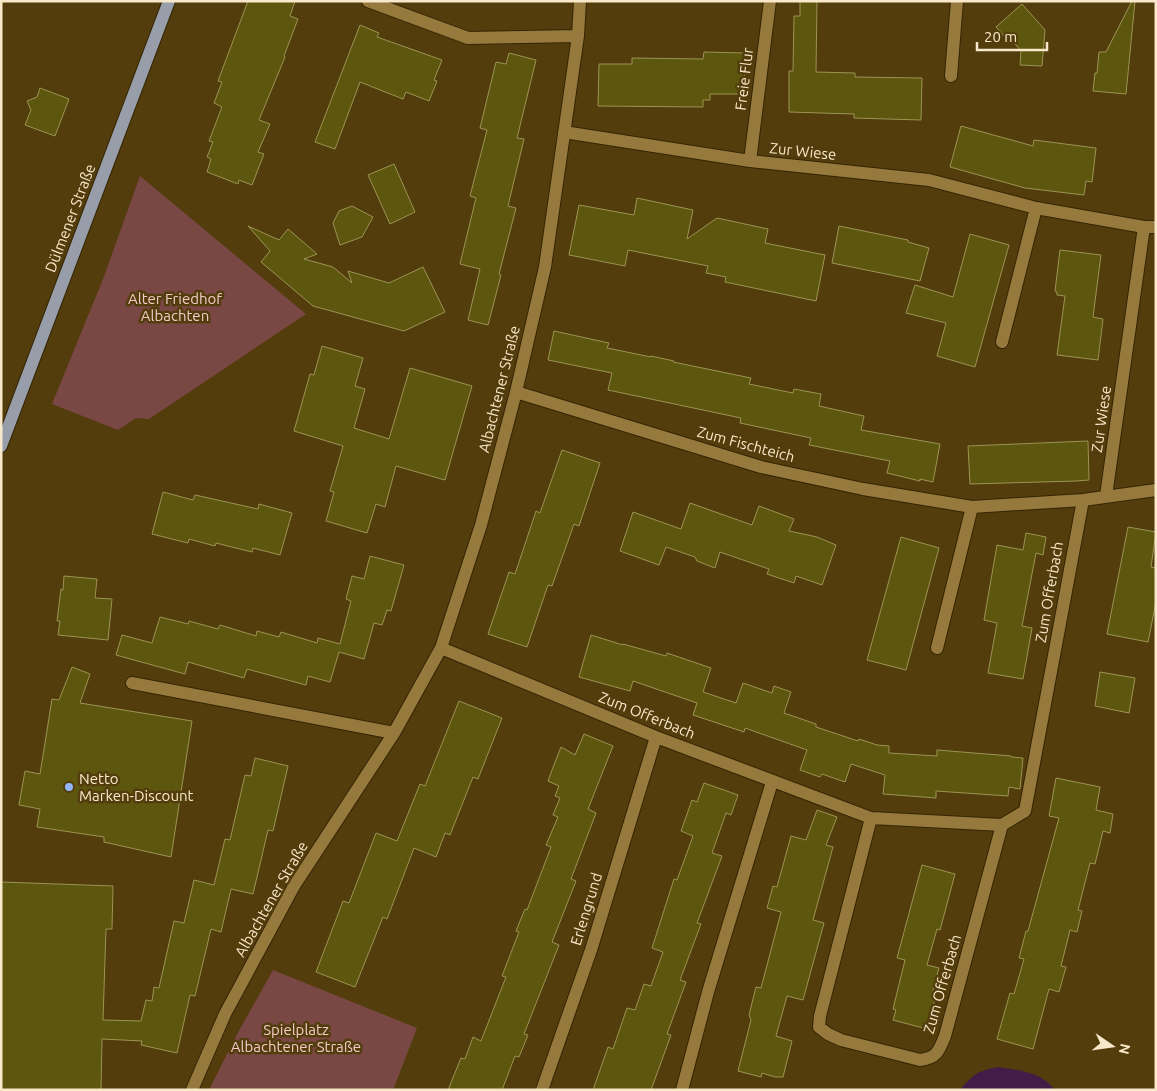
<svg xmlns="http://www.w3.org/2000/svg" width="1157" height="1091" viewBox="0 0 1157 1091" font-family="Ubuntu,sans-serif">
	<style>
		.green { fill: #794744 }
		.water { fill: #431d47 }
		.building { fill: #5d560f; stroke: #9b9453 }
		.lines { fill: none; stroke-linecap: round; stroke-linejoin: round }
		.minor-casing { stroke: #342504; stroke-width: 14 }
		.major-casing { stroke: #342504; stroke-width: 14 }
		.minor { stroke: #96793c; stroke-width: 12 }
		.major { stroke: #979eaa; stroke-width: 12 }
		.poi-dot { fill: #93b7fd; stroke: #533d0c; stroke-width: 2 }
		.labels { text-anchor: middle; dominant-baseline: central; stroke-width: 5; stroke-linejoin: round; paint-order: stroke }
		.street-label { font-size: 15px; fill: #f9e8ca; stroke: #533d0c }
		.park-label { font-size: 15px; fill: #f3cac7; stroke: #533d0c }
		.poi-label { font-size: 15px; fill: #f9e8ca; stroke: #533d0c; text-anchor: start }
	</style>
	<rect width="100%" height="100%" fill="#533d0c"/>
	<!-- green -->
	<path class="green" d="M140,176l166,138 -157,105 -13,-1 -18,12 -66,-26 51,-125z
		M273,970l144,58 -24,62h-184l26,-52z"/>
	<!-- water -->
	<path class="water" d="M998,1067c21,3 44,5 57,23h-95c13,-16 18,-19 38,-23z"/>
	<!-- building -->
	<path class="building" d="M248,1h47l-5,15 8,3 -14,37 1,1 -26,63 11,4 -12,28 6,2 -12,31 -13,-5 -1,4 -31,-12 4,-13 -4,-2 6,-15 -4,-1 13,-34 -8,-4 8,-21 -4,-1z
		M800,1h17l-1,71 39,1v4l67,1 -1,42 -67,-2v-4l-65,-2v-41h4l1,-55h6z
		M1132,1h3l-9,93 -33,-3 2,-18h2l2,-21h7z
		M1022,4l23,26 -3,36 -22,-1 1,-14 -10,-12h-4l-11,-12z
		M360,25l19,8 -2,4 65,23 -8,20 3,1 -8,20 -23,-9 -3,7 -43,-17 -25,67 -20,-7z
		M704,52l41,1 -1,41h-34v6h-7v7l-105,-1 1,-42h33v-6l71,1z
		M509,53l27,7 -19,78 7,1 -16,67 8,2 -17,66 2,1 -13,50 -20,-5 12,-51 -20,-5 16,-66 -6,-2 17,-66 -7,-2 16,-66 10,2z
		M40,88l29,11 -14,37 -30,-11 6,-15 -4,-9 10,-4z
		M961,126l72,20 1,-6 62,8 -4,34 -6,-1 -2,14 -59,-7 -75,-21z
		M394,164l21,48 -25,12 -22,-49z
		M637,198l56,12 -6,29 30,-21 51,11 -3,14 60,12 -9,46 -91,-19 1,-5 -20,-4 2,-7 -80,-16 -3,16 -56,-11 10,-50 55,10z
		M352,206l21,11 -11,20 -22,8 -7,-22 6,-12z
		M248,226l31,14 9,-11 29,25 -13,5 29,8 19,16 -4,-12 41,12 34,-16 22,45 -41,19 -91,-25 -52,-44 9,-11z
		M839,226l69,14v2l21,6 -9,33 -88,-18z
		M970,234l39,11 -34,122 -38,-11 9,-33 -40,-10 9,-28 38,12z
		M1060,250l41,5 -8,62 10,2 -5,41 -41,-5 8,-59 -8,-1v-3l-2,-1z
		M554,331l55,12 -2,5 44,9v-1l23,5 -1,1 78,16 -2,6 44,9 1,-4 27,5 -2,12 45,10 -3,14 79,14 -7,38 -13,-3v2l-33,-8 3,-12 -81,-16 2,-7 -71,-15 1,-5 -133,-28 4,-17 -64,-13z
		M322,346l41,12 -8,28 10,3 -11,39 35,11 21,-71 62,18 -27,94 -49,-14 -11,41 -9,-3 -9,29 -41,-12 8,-29 -4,-1 13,-45 -49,-15 16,-57 4,1z
		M1088,441l1,39 -13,1 -106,3 -2,-38z
		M562,450l38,13 -21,63 -5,-2 -22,62 -4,-1 -21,62 -39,-13 21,-62 6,2 21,-63 4,2z
		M163,492l30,8 2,-5 63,14 1,-5 33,9 -12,42 -27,-7 -1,4 -36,-9 -1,3 -26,-7 -1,4 -36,-9z
		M690,503l62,22 7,-19 35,13 -5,12 28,6 19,8 -14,40 -26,-9 -2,7 -27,-9 2,-5 -49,-17 -5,16 -18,-7 -2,-4 -29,-10 -7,18 -39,-14 13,-39 48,17z
		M1128,527l28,5 -5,35 5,1v34l-8,40 -41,-8z
		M1026,533l20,4 -3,18 -7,-2 -14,73 10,2 -9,51 -35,-6 9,-50 -13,-3 13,-75 26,5z
		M901,537l38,11 -33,122 -39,-10z
		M370,556l34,9 -13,46 -4,-1 -5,15 -8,-2 -10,36 -25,-7 -9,30 -22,-6 -2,9 -59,-16 -3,9 -56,-16 -3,12 -69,-19 6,-20 30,8 8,-26 28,7 1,-3 29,8 2,-4 36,11 1,-5 22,6 2,-5 36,11 1,-5 22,6 11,-43 -5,-2 6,-23 12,3z
		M64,576l33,3 -2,19 17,1 -4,41 -50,-5 2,-14h-3l4,-32 2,1z
		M591,635l32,10v-1l43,12 1,-3 44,15 -8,24 33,11 7,-20 29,10 2,-7 17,6 -7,21 32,11v3l42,14 1,-2 18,6 12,1v7l48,3v-6l74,6v1l12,1 -3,31 -11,-2 -1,9 -72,-5v7l-53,-4 2,-19 -34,-11 -6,18 -23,-8 -2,3 -20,-7 7,-20 -62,-22 -1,4 -51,-17 4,-12 -64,-22 -3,10 -51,-14z
		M72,667l18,7 -10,29 112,18 -21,136 -67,-15v-5l-67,-10 3,-18 -21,-4 6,-34 15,3 12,-75 7,1z
		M1100,672l35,6 -6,35 -34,-7z
		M459,701l43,17 -24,61 -5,-2 -23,58 -5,-2 -9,24 -22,-9 -27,71 -4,-2 -28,70 -39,-15 27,-71 6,2 27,-70 21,8 23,-57 5,2z
		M584,734l29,12 -25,63 8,4 -25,66 5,2 -24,61 7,3 -35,89 4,1 -9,22 -4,-1 -13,34h-54l13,-32 4,1 8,-22 8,4 25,-64 -4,-1 17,-44 -3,-1 9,-22 2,1 24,-63 -5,-2 12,-28 -5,-2 7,-17 -5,-2 4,-10 -11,-5 4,-11 9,-23 14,8z
		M255,758l33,8 -15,65 -5,-1 -15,64 -22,-5 -10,43 -10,-3 -16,67 -5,-1 -13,58 -36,-8 1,-4 -40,-2 -1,51h-100v-208l112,4 -1,43h-6l-3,91 38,1 5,-21 6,1 2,-14 5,1 15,-67 10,2 10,-43 20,5 11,-46 5,1 15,-65 6,1z
		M1056,778l44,9 -4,23 17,4 -3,19 -7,-2 -8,33 -5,-1 -12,47 4,1 -5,21 -7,-2 -9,36 5,1 -7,25 -10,-3 -16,60 -36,-10 13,-46 4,1 10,-35 -5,-1 7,-27h2l31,-113 -10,-2z
		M704,783l34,12 -7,20 -5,-2 -14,40 10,3 -25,67 4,1 -21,56 6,2 -19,52 4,1 -20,55h-58l15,-43 5,2 14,-41 8,2 9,-26 7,2 12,-34 -11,-4 22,-69 3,1 16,-44 -12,-5 11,-31 5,2z
		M817,810l20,7 -11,28 7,2 -20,73 11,3 -21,77 -16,-4 -11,40 16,5 -9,36h-8l-13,-4 -1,4 -23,-6 13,-51 -2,-5 7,-28 5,1 20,-76 -14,-4 6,-22 4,1 14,-51 15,4z
		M922,865l33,9 -15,56 -3,-1 -10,36 12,3 -7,26 4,1 -9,34 -34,-9 3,-10 -3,-1 12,-49 -8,-2z"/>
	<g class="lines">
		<defs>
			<path id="minor" d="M368,1l100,37 110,-2
				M951,76l6,-75
				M564,132l186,29 179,19 107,28 108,19h12
				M750,161l20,-160
				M1002,342l34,-134
				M516,392l245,75 102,22 109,18 111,-7 73,-10
				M1106,496l38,-269
				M441,648l215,89 215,81 131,7 23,-14 58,-311
				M937,648l35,-141
				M132,683l262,50
				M871,818l-51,198 -1,11 9,7 13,6 79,20c17,-2 19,-9 25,-24l57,-211
				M192,1090l33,-76 69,-128 100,-153 47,-85 40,-123 35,-133 29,-125 33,-231 2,-35
				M542,1090l49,-140 65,-213
				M682,1090l26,-98 64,-210"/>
			<path id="major" d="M1,446l168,-445"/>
		</defs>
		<!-- minor casing -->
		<use href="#minor" class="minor-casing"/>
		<!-- major casing -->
		<use href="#major" class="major-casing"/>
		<!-- minor -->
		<use href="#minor" class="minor"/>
		<!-- major -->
		<use href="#major" class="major"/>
	</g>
	<!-- markers -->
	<circle class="poi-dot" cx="69" cy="787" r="5"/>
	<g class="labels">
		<!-- street labels -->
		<g class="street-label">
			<text transform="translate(744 79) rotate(-83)">Freie Flur</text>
			<text transform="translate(803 151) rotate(6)">Zur Wiese</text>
			<text transform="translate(70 218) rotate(-69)">Dülmener Straße</text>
			<text transform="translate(499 389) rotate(-76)">Albachtener Straße</text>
			<text transform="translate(1101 419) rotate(-82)">Zur Wiese</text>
			<text transform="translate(746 444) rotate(15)">Zum Fischteich</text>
			<text transform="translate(1049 592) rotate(-80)">Zum Offerbach</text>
			<text transform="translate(647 715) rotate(22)">Zum Offerbach</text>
			<text transform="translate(271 899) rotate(-60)">Albachtener Straße</text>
			<text transform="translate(586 909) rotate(-73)">Erlengrund</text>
			<text transform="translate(942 984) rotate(-74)">Zum Offerbach</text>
		</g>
		<!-- park labels -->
		<g class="park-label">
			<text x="175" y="298">Alter Friedhof<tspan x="175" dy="17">Albachten</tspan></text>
			<text x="296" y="1029">Spielplatz<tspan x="296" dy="17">Albachtener Straße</tspan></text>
		</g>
		<!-- poi labels -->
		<g class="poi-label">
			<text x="79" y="778">Netto<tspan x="79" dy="17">Marken-Discount</tspan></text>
		</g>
	</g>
	<!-- border -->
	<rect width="1157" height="1091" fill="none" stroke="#f9e8ca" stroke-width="5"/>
	<!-- north arrow -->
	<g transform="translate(1112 1046) rotate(103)" stroke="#533d0c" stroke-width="4" paint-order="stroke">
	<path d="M0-4L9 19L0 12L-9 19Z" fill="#f9e8ca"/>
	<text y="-8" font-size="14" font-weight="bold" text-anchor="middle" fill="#f9e8ca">N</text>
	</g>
	<!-- scale -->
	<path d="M977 42v8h70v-8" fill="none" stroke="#f9e8ca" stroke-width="2.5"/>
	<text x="984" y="42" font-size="15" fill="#f9e8ca" stroke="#533d0c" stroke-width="4" paint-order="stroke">20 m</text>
</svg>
